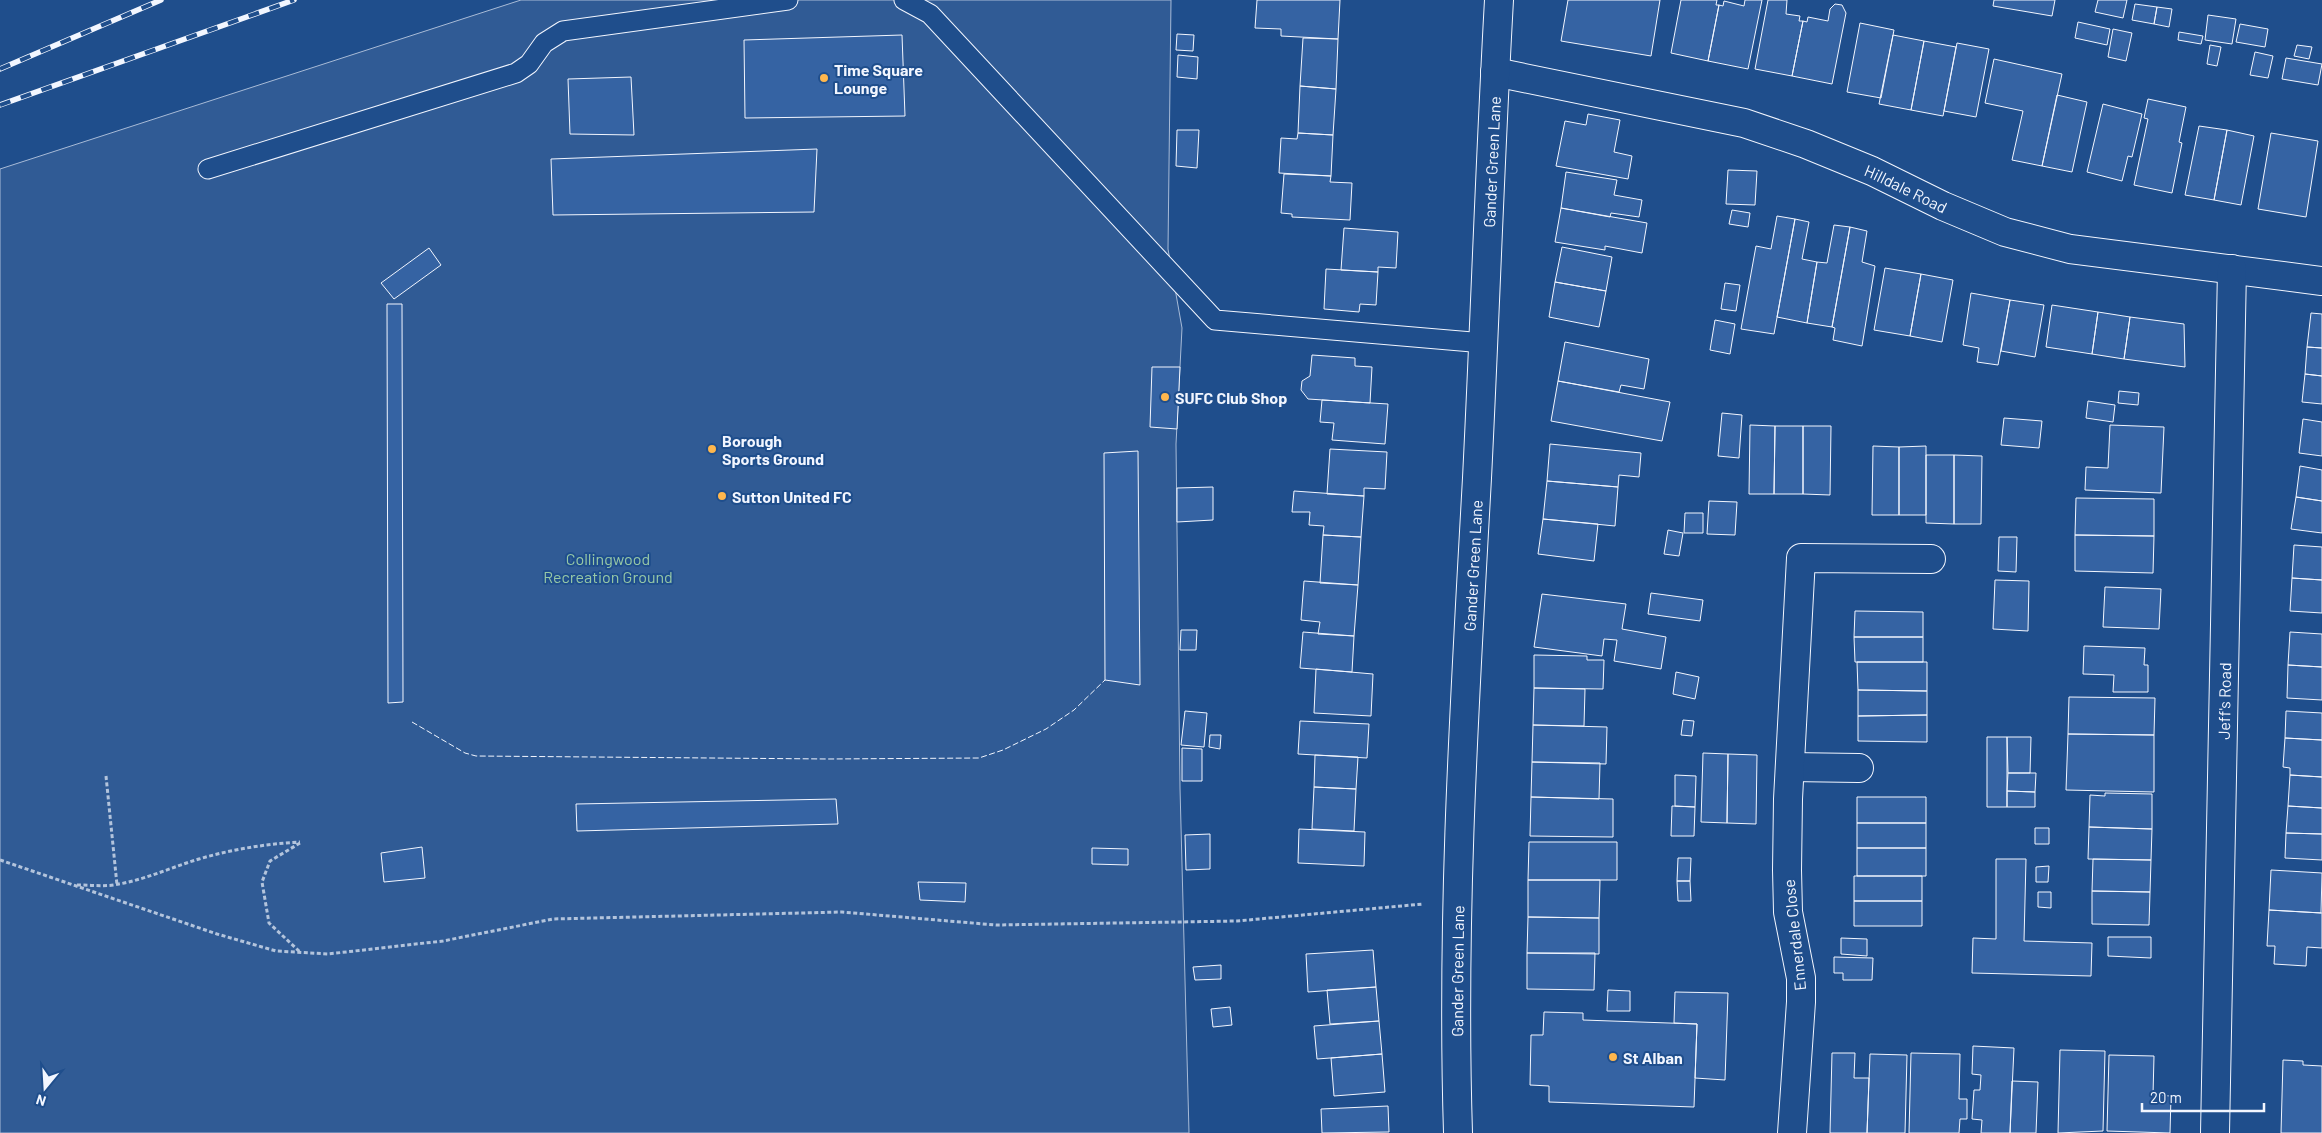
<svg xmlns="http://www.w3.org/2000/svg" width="2322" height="1133" viewBox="0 0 2322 1133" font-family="Barlow,sans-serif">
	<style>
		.green { fill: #305b95; stroke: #a8bbd7 }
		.building { fill: #3563a3; stroke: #f2f6ff }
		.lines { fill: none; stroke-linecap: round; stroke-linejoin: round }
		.lane-casing { stroke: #f2f6ff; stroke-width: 21 }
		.street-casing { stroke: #f2f6ff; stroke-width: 30 }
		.secondary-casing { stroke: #f2f6ff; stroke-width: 30 }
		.path { stroke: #b3c4dc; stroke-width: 3; stroke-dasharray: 4 2.5; stroke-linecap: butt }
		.lane { stroke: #1f4e8c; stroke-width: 19 }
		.street { stroke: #1f4e8c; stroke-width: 28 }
		.secondary { stroke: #1f4e8c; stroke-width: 28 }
		.rail-casing { stroke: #f2f6ff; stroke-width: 5.5 }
		.rail { stroke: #1f4e8c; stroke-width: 4; stroke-dasharray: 11; stroke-linecap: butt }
		.fence { stroke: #f2f6ff; stroke-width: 1; stroke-dasharray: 6 2.5; stroke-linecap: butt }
		.poi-dot { fill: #ffb74d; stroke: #1f4e8c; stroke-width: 2 }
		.labels { text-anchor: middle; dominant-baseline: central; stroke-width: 4; stroke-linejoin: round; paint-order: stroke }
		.poi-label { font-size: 16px; font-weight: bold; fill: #f2f6ff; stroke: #1f4e8c; text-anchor: start }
		.street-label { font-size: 16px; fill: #f2f6ff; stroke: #1f4e8c }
		.park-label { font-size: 16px; fill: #97c8a6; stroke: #1f4e8c }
	</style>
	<rect width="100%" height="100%" fill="#1f4e8c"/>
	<!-- green -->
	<path class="green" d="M521,0h650l-3,249 14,79 -6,116 4,344 9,345h-1189v-964z"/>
	<!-- building -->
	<path class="building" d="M1257,0h83l-2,39 -57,-3v-7l-26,-1z
		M1568,0h92l-9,56 -90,-15z
		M1681,0h36l-1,5h3l-11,56 -37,-8z
		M1745,0h17l-14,69 -40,-8 11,-56 4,1 1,-5 20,5z
		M1768,0h19l-1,14 14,2 -1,5h4l-11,55 -37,-7z
		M1994,0h61l-3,16 -59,-10z
		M2098,0h29l-4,18 -28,-6z
		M1835,4l7,1 4,8 -14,71 -40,-8 11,-55 4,1 1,-5 20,4 2,-12z
		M2135,4l22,3 -3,17 -22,-4z
		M2157,7l15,2 -3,18 -15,-3z
		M2208,15l28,4 -4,25 -27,-4z
		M2078,22l32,7 -3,16 -32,-7z
		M1860,23l34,7 -13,68 -34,-6z
		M2240,24l28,5 -3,18 -29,-5z
		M2113,29l19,4 -6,28 -18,-4z
		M2179,32l24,4 -2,8 -23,-4z
		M1177,34l17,1 -1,16 -17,-1z
		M902,35l3,81 -160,2 -1,-78z
		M1893,35l31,6 -13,69 -32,-6z
		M1303,38l35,1 -2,50 -36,-3z
		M1924,41l32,6 -13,69 -32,-6z
		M1957,43l32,6 -13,68 -32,-6z
		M2210,45l11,2 -4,19 -10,-2z
		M2297,45l15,2 -3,12 -15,-3z
		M2255,52l18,4 -5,22 -18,-3z
		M1178,55l20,2 -1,22 -20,-2z
		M2286,58l36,6 -4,21 -36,-6z
		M1994,59l68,15 -20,92 -30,-6 11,-49 -38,-8z
		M631,77l3,58 -64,-1 -2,-55z
		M1300,86l36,3 -3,46 -35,-2z
		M2057,95l30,7 -15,70 -30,-6z
		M2148,99l38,8 -7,35 3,1 -10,50 -38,-8 14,-66 -4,-1z
		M2103,104l39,10 -10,43 -4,-1 -6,25 -35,-9z
		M1588,114l32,6 -6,32 18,4 -4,23 -72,-13 9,-45 21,4z
		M2199,126l28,4 -13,70 -29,-5z
		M1177,130h22l-2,38 -21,-2z
		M2227,130l27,6 -13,69 -27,-5z
		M1298,133l35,2 -2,41 -52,-3 2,-35 16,1z
		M2271,133l47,8 -12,76 -48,-8z
		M817,149l-3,63 -261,3 -2,-56z
		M1728,170l29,1 -2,34 -29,-1z
		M1566,172l51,8 -3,15 28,5 -3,17 -28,-4 -1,4 -49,-9z
		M1284,174l47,2 -1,6 22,1 -2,37 -58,-3v-3l-11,-1z
		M1561,208l86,15 -5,30 -37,-7v4l-50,-8z
		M1732,210l18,3 -2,14 -19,-3z
		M1777,216l18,3 -21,115 -33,-5 15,-83 15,3z
		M1795,219l14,3 -7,37 15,3 -10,61 -30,-6z
		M1834,225l16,2 -18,100 -25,-4 10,-61 10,1z
		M1850,227l17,4 -5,31 13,4 -13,80 -29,-6 2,-12 -3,-1z
		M1344,228l54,4 -2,36 -18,-1v5l-37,-2z
		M1562,247l50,10 -6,34 -51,-9z
		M429,248l12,17 -47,34 -13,-16z
		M1885,268l36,6 -11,62 -36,-6z
		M1326,269l52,3 -2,33 -16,-1 -1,8 -35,-3z
		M1921,274l32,6 -11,62 -32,-6z
		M1555,282l51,9 -7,36 -50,-10z
		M1725,283l15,2 -4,26 -15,-2z
		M1971,293l39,7 -12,65 -21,-3 2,-14 -16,-3z
		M2010,300l34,5 -9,52 -34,-6z
		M387,304h15l1,398 -15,1z
		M2052,305l46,7 -6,42 -46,-7z
		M2098,312l32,5 -6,42 -32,-5z
		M2311,313l11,1v34l-15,-1z
		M2130,317l54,7 1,43 -61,-8z
		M1715,320l20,4 -5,30 -20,-4z
		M1565,342l84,17 -5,30 -23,-4 -2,7 -61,-11z
		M2307,347l15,1v28l-17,-2z
		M1312,355l43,3v8l17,1 -2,36 -62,-4 -7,-9 1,-9 8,-5z
		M1152,367h28l-3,62 -27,-2z
		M2305,374l17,2v28l-20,-2z
		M1558,381l112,21 -8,39 -111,-20z
		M2119,391l20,2 -1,12 -20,-2z
		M1322,400l66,4 -3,40 -53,-4 2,-17 -14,-1z
		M2088,401l27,4 -2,17 -27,-4z
		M1722,413l20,2 -3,43 -21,-2z
		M2004,418l38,3 -3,27 -38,-3z
		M2303,419l19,3v34l-23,-3z
		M1750,425l25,1 -1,68h-25z
		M2110,425l54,2 -3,66 -76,-3 1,-23 22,1z
		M1775,426h28v68h-29z
		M1803,426h28l-1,69 -27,-1z
		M1550,444l91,9 -2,24 -20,-2 -1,12 -71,-6z
		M1873,446l26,1v68h-27z
		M1926,446v69h-27v-68z
		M1330,449l57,3 -2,37 -21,-1v8l-37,-2z
		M1138,451l2,234 -35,-5 -1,-227z
		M1926,455h28v69l-28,-1z
		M1954,455l28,1 -1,68h-27z
		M2300,466l22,4v31l-26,-4z
		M1547,481l71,6 -3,39 -72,-7z
		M1213,487v33l-36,2v-34z
		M1294,491l70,5 -3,41 -38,-2 1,-9 -15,-1 1,-13h-18z
		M2296,497l26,4v32l-31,-4z
		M2076,498l78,1v37l-79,-1z
		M1709,501l28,1 -2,33 -28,-1z
		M1685,513h18v20h-19z
		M1543,519l55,5 -4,37 -56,-7z
		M1668,530l15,3 -4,23 -15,-2z
		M1323,535l38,2 -3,48 -38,-2z
		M2075,535l79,1 -1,37 -78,-2z
		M1999,537h18l-1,35 -18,-1z
		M2294,545l28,2v33l-30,-2z
		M2292,578l30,2v33l-32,-2z
		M1995,580l34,1 -1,50 -35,-2z
		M1304,581l54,4 -4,51 -36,-2 2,-12 -19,-2z
		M2105,587l56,2 -2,40 -56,-2z
		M1651,593l52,7 -3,21 -52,-7z
		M1542,594l84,10 -4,25 44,8 -5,32 -47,-8 3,-21 -13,-1 -2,17 -68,-9z
		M1855,611l68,1v25h-69z
		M1181,630h16l-1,20h-16z
		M1303,632l51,4 -2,36 -52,-4z
		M2290,632l32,2v33l-34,-2z
		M1854,637h69v25h-68z
		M2084,646l61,2 -1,17h4v27h-35l1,-17 -31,-1z
		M1534,655l53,1v4h17l-1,29 -69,-1z
		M1857,662h70v29l-69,-1z
		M2288,665l34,2v33l-35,-2z
		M1316,669l57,5 -2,42 -57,-3z
		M1676,672l23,5 -4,22 -22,-5z
		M1534,688l51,1 -1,37 -51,-1z
		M1858,690l69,1v24l-69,1z
		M2069,697l86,1 -1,37 -86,-1z
		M1185,711l22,2 -3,34 -23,-2z
		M2286,711l36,2v27l-37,-2z
		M1927,715v27l-69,-1v-25z
		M1683,720l11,1 -2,15 -11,-1z
		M1300,721l69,3 -2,34 -69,-4z
		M1533,725l74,2 -1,37 -74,-2z
		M2068,734l86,1v57l-88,-2z
		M1210,735h11l-1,14 -11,-2z
		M1987,737h20v70h-20z
		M2007,737h24l-1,36h-22z
		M2285,738l37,2v37l-32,-2v-7l-7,-1z
		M1182,748l20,1v32h-20z
		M1703,753l25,1 -1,69 -26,-1z
		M1728,754l29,1 -1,69 -29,-1z
		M1315,755l43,2 -2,32 -42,-2z
		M1532,762l68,1 -1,36 -68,-2z
		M2008,773h28l-1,19 -28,-1z
		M1675,775l21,1 -1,31 -20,-1z
		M2290,775l32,2v31l-34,-2z
		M1314,787l42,2 -2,42 -42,-2z
		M2007,791l28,1v15h-28z
		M2105,793l47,1v35l-63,-2 1,-32 15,1z
		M1531,797l82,2v38l-83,-1z
		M1857,797h69v26h-69z
		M836,799l2,25 -261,7 -1,-27z
		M1672,806l23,1 -1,29h-23z
		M2288,806l34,2v26l-36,-1z
		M1857,823h69v25h-69z
		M2089,827l63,2 -1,31 -63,-1z
		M2035,828h14v16h-14z
		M1299,829l66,3 -1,34 -66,-3z
		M2286,833l36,1v26l-37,-2z
		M1210,834v35l-24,1 -1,-35z
		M1529,842h88v38h-89z
		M422,847l3,31 -41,4 -3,-29z
		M1092,848l36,1v16l-36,-1z
		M1857,848h69v28h-69z
		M1678,858h13l-1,23h-13z
		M1996,859h30l-2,82 68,2 -1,33 -119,-3 1,-35 23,1z
		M2093,859l58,1 -1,32 -58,-1z
		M2049,866l-1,16h-12v-15z
		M2271,870l51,3 -1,40 -52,-3z
		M1854,876h68v25h-68z
		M1528,880h72l-1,38 -71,-1z
		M1677,881h13l1,20h-13z
		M918,882l48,1 -1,19 -45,-2z
		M2092,891l58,1 -1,33 -57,-1z
		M2038,892h13v16l-13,-1z
		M1854,901h68v25h-68z
		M2269,910l53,3v35l-15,-1 -1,19 -32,-2 1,-18h-8z
		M1528,917l71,1v36l-72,-1z
		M2108,937h43v21l-43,-2z
		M1841,938l26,1v17l-26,-2z
		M1373,950l3,37 -68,5 -2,-38z
		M1527,953h68l-1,37 -67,-1z
		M1834,957l39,1 -1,22h-29v-7h-9z
		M1221,965v14l-26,1 -2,-13z
		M1376,987l3,34 -49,3 -3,-34z
		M1608,990l22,1v20h-23z
		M1675,992l53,1 -3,87 -30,-2 2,-54 -23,-1z
		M1230,1007l2,18 -19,2 -2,-18z
		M1544,1012l39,1v7l114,4 -3,83 -145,-5v-16l-19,-1 1,-50h12z
		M1379,1021l3,33 -65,5 -3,-33z
		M1973,1046l41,2 -4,85h-29l1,-13 -10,-1 2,-29h6l1,-15 -9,-1z
		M2060,1050l45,1 -2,80 -45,2z
		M1832,1053h23l-1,25h15l-2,55h-37z
		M1911,1053l49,1 -1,45h8v20h-7l-1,14h-50z
		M1382,1054l3,38 -51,4 -3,-38z
		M1870,1054l37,1 -2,78h-38z
		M2109,1055l45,1 -1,39 18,1 -1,37 -63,-2z
		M2283,1060l20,1v4l19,1v67h-41z
		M2012,1081l26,1 -2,51h-26z
		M1388,1106l1,26 -67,1 -1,-24z"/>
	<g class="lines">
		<defs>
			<path id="lane" d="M904,0l26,14 285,306 269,23
				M208,169l308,-96 13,-9 15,-21 19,-12 225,-31"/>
			<g id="street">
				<path id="s1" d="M1495,72l249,51 62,21 66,27 71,35 62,26 65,17 252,32"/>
				<path d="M1790,767l69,1"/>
				<path d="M1792,1133l9,-131v-24l-13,-66 -1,-42 1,-71 13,-241 130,1"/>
				<path id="s2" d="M2215,1133l17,-864"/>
			</g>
			<g id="secondary">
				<path id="s3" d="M1458,1133c-7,-219 7,-437 19,-655 8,-159 13,-319 22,-478"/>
			</g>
		</defs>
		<!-- lane casing -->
		<use href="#lane" class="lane-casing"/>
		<!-- street casing -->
		<use href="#street" class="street-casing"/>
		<!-- secondary casing -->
		<use href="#secondary" class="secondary-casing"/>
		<!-- path -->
		<path class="path" d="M106,776l11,109
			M300,843l-30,18 -8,21 7,41 31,29
			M0,860l217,74 59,17 52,3 115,-13 110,-22 289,-7 154,13 241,-4 186,-17
			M77,885c14,0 29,2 42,-1 28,-5 53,-17 80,-25 34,-10 67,-15 101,-17"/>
		<!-- lane -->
		<use href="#lane" class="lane"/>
		<!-- street -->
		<use href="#street" class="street"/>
		<!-- secondary -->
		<use href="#secondary" class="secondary"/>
		<defs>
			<path id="rail" d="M0,69l161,-69
				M0,105l294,-105"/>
		</defs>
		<!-- rail casing -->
		<use href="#rail" class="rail-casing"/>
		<!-- rail -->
		<use href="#rail" class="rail"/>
		<!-- fence -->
		<path class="fence" d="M412,722l53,31 11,3 352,3 151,-1 24,-8 43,-21 28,-19 31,-30"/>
	</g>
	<!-- markers -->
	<g class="poi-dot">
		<circle cx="824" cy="78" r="5"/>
		<circle cx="1165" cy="397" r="5"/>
		<circle cx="712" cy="449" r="5"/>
		<circle cx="722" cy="496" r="5"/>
		<circle cx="1613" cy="1057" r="5"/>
	</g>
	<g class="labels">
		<!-- poi labels -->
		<g class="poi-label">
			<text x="834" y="69">Time Square<tspan x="834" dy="18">Lounge</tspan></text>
			<text x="1175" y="397">SUFC Club Shop</text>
			<text x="722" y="440">Borough<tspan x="722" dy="18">Sports Ground</tspan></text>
			<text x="732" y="496">Sutton United FC</text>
			<text x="1623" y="1057">St Alban</text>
		</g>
		<!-- street labels -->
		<g class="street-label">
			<text stroke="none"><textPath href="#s3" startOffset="972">Gander Green Lane</textPath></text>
			<text stroke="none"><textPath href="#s1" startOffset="429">Hilldale Road</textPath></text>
			<text stroke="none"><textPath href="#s3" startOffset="568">Gander Green Lane</textPath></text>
			<text stroke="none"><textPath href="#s2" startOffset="432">Jeff's Road</textPath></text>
			<text transform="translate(1794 935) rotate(-96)">Ennerdale Close</text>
			<text stroke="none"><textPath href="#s3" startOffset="162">Gander Green Lane</textPath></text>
		</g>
		<!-- park labels -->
		<g class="park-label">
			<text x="608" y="558">Collingwood<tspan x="608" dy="18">Recreation Ground</tspan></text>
		</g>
	</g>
	<!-- north arrow -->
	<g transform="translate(45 1088) rotate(198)" stroke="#1f4e8c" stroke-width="4" paint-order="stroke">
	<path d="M0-4L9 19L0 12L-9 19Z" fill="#f2f6ff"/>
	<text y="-8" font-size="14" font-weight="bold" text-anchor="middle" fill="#f2f6ff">N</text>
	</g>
	<!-- scale -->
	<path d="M2142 1103v8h122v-8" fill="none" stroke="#f2f6ff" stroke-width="2.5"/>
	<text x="2150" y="1103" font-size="15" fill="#f2f6ff" stroke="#1f4e8c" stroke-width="4" paint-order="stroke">20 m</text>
</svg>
